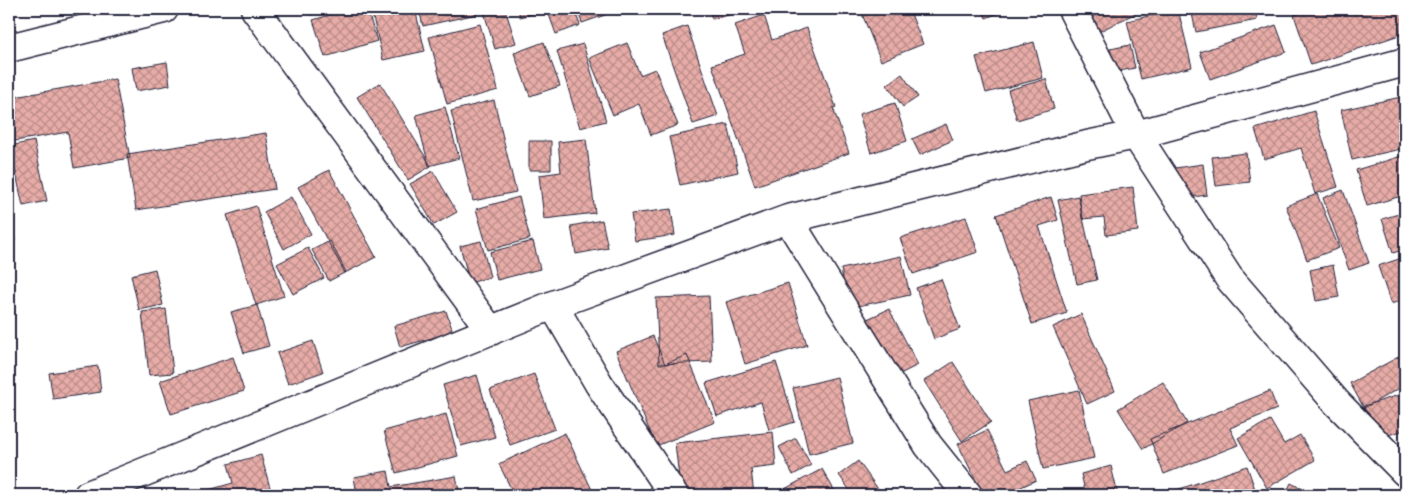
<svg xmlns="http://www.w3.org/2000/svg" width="1414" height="504" viewBox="0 0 1414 504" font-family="Sriracha,sans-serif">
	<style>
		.building { fill: url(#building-cross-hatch); stroke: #22223b }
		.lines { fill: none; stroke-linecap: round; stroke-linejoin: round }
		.street-casing { stroke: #22223b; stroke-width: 31 }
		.street { stroke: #fff; stroke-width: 28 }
	</style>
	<defs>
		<pattern id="building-cross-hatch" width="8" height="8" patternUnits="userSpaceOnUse" patternTransform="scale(1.25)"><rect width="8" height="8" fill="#e7aca7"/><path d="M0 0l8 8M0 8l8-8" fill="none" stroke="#bb8c89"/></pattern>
	</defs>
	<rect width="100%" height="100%" fill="#fff"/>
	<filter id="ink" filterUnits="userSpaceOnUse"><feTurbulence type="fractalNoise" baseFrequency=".02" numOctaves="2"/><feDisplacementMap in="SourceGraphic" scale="10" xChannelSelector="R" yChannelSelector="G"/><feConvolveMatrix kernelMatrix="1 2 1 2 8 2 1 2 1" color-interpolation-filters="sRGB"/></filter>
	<g filter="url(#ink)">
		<!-- building -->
		<path class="building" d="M308,9h19l-17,6z
			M350,9h17l10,32 -52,16 -12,-37z
			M371,9h44l10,42 -42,9z
			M419,9h57l1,5 -54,12z
			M483,9h22l11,34 -21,6z
			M518,9h24v3l-22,5z
			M547,9h27l6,16 -24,9z
			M577,9h26l2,6 -23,8z
			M709,9h45l-42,10z
			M860,9h49l14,35 -42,17z
			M940,9h13l-11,4z
			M982,9h26l-22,9z
			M1089,9h55l-44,22z
			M1178,9l14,58 -51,12 -14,-58z
			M1191,9h64l2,11 -61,12z
			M1312,9h93v24l-94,32 -17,-50z
			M764,15l8,25 35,-12 29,79 -3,1 16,45 -94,33 -43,-121 33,-11 -10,-29z
			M480,24l18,66 -51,14 -18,-67z
			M1276,25l10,27 -76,27 -10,-27z
			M687,26l31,90 -25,8 -31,-89z
			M544,42l16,44 -30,10 -16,-43z
			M1034,42l9,36 -57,15 -10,-36z
			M627,43l13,32 15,-6 23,56 -27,10 -12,-31 -26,11 -24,-57z
			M583,44l23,77 -26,7 -23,-77z
			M1130,45l5,23 -21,4 -4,-23z
			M167,62l3,23 -34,6 -4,-23z
			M902,74l16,23 -15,10 -16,-22z
			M115,79l15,79 -56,10 -6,-36 -59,10v-44z
			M1046,79l8,30 -37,11 -9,-30z
			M380,83l51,83 -23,14 -51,-83z
			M1401,97l4,17v34l-53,12 -11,-50z
			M494,100l22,92 -43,9 -22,-90z
			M895,103l12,38 -36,12 -12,-39z
			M445,107l14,51 -30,8 -13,-51z
			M1314,111l24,76 -23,7 -14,-46 -37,11 -9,-30z
			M728,124l10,48 -58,13 -11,-48z
			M946,124l7,16 -33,15 -8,-16z
			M266,133l9,56 -139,21 -9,-56z
			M586,139l9,74 -51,6 -5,-44 22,-3 -3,-30z
			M34,141l13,60 -24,5 -13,-60z
			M529,141h22v29h-22z
			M1246,153l4,29 -34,4 -4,-29z
			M1405,155v40l-38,11 -11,-36z
			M1203,164l4,31 -42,6 -4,-31z
			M329,170l47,87 -31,16 -47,-86z
			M433,171l24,41 -23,13 -24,-41z
			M1133,187l5,44 -32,4 -2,-18 -22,2 -3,-25z
			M1343,190l26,73 -20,7 -26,-72z
			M1317,194l22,54 -32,12 -21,-54z
			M1078,196l19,84 -20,4 -19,-84z
			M291,197l20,37 -27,15 -20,-37z
			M519,197l11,42 -42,11 -12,-41z
			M1051,197l7,23 -19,6 28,87 -35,11 -36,-109z
			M256,206l28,90 -28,9 -29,-90z
			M671,209l4,26 -40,6 -4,-27z
			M1405,212v37l-12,4 -11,-34z
			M9,214h2l4,27 -6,1z
			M966,217l12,35 -65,22 -13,-36z
			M602,220l6,28 -32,6 -5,-28z
			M330,241l16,31 -17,9 -17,-31z
			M481,241l9,36 -20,6 -10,-37z
			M533,241l7,28 -43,11 -7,-28z
			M308,248l16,30 -31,16 -16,-30z
			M901,256l9,39 -61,13 -8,-39z
			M1405,257v42l-14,5 -13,-38z
			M1333,265l6,32 -23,4 -6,-31z
			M155,269l8,36 -24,5 -8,-35z
			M941,279l19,50 -26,10 -18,-51z
			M788,283l19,62 -62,19 -19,-62z
			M709,296l3,66 -53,2 -3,-66z
			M257,305l12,41 -25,7 -13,-41z
			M166,309l7,64 -24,2 -7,-63z
			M889,309l29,56 -26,13 -29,-57z
			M446,311l7,21 -53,15 -6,-21z
			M1081,314l34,77 -28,13 -34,-77z
			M653,336l12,28 22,-9 28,67 -59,24 -40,-95z
			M313,341l10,31 -35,12 -11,-31z
			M1404,354l1,31 -41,23 -14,-25z
			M233,357l11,34 -73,23 -11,-33z
			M776,362l19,60 -26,8 -8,-28 -44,14 -11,-33z
			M953,362l38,60 -29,19 -38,-60z
			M98,366l3,26 -48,7 -4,-26z
			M534,374l21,55 -45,16 -20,-55z
			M477,375l18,62 -34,9 -18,-61z
			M837,377l16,66 -44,11 -16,-66z
			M1163,382l24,41 -44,26 -25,-40z
			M1079,390l15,68 -51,11 -15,-68z
			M1270,391l7,18 -47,19 8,17 -74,29 -14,-35z
			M1405,393v37l-31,9 -10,-33z
			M446,414l12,42 -62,17 -12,-42z
			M1270,420l14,24 16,-9 15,25 -48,28 -29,-50z
			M987,430l20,40 20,-9 9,19 -32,15h-21l-25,-51z
			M773,432l3,34 -25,3 3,26h-73l-6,-52z
			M565,433l29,61 -80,1 -15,-31z
			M796,438l15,27 -18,10 -14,-28z
			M261,455l11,40h5h-71l-1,-4 28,-8 -5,-19z
			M858,461l20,28 -8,6h-17l-14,-20z
			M1111,466l7,29h-32l-5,-21z
			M1247,466l10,29h-95z
			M822,469l15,26h-53l-3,-4z
			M388,471l3,16 65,-11 4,19h-103l-3,-18z
			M1291,483l23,12h-29z
			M505,492l1,3h-15z"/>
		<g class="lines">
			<defs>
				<path id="street" d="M255,9l236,322
					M1072,9l64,126 93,143 108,125 68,69
					M9,48l155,-39
					M788,219l140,226 40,50
					M553,305l46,79 75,111
					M88,495l465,-190 235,-86 299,-74 49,-10 269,-73"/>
			</defs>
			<!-- street casing -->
			<use href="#street" class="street-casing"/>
			<!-- street -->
			<use href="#street" class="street"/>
		</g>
	</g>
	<!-- margin -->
	<rect width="1414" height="504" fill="none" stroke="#fff" stroke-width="30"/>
	<rect x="15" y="15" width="1384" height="474" fill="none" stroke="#22223b" stroke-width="2" filter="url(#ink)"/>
</svg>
